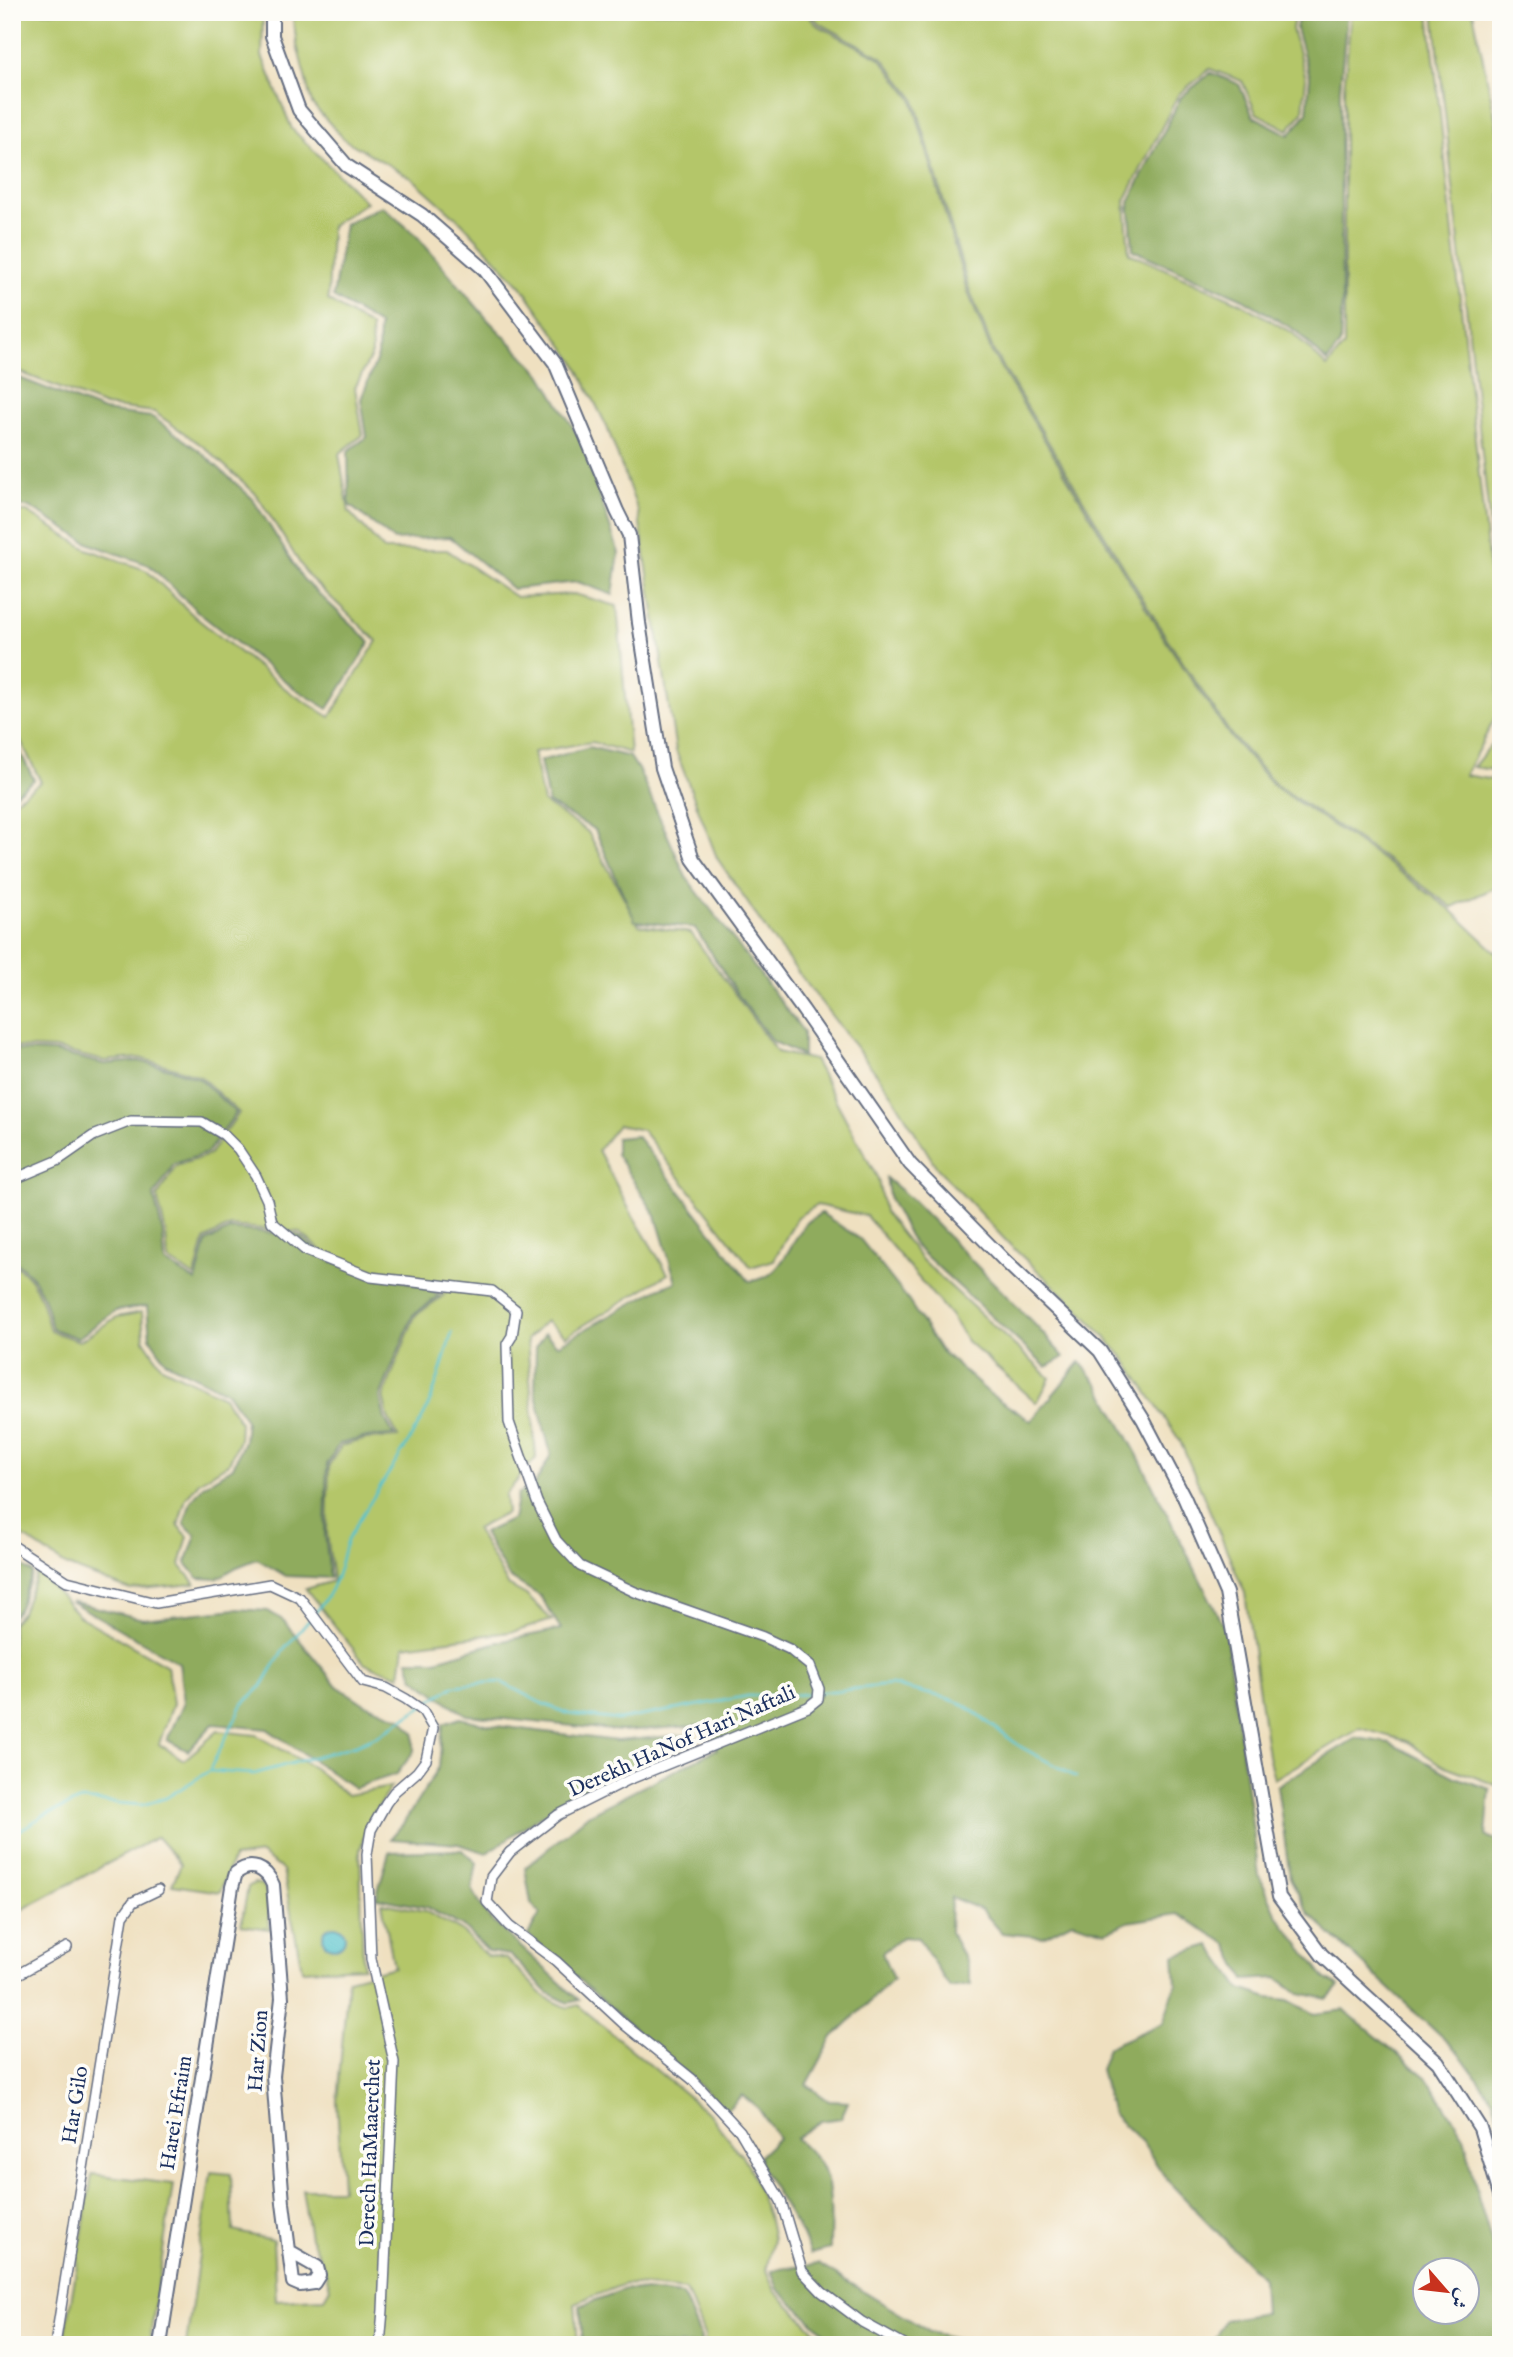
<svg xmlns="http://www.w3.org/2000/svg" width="1513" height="2357" viewBox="0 0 1513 2357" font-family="'IM FELL English',Amiri,serif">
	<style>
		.green { fill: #b4c669; stroke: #687a64; stroke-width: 2 }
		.forest { fill: #8fab5d; stroke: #556d5e; stroke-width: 2; fill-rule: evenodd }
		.water { fill: #55c2cc; stroke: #387895; stroke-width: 2 }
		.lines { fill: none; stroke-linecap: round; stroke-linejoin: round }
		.stream { stroke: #55c2cc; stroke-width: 2.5 }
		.street-casing { stroke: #656d80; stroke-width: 12 }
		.secondary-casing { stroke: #656d80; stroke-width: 16 }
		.street { stroke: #fff; stroke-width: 9 }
		.secondary { stroke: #fff; stroke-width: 12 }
		.labels { text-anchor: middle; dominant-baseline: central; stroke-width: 7; stroke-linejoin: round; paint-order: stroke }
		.street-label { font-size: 21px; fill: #1b2f5e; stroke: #fdfcf7 }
	</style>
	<rect width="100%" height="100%" fill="#fdfcf7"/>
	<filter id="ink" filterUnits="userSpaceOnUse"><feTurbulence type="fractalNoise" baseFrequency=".0143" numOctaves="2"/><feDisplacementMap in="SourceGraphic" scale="14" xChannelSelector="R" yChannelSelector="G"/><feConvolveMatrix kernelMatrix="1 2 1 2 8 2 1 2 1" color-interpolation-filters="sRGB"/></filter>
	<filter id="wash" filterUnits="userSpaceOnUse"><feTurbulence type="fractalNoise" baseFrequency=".00686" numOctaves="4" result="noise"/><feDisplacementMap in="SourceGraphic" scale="28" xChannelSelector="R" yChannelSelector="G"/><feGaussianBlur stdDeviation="1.57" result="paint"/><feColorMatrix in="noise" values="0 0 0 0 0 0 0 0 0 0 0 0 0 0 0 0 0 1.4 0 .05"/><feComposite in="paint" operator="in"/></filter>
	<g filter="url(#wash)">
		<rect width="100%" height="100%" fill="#efe0c0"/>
		<!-- green -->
		<path class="green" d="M12,12h251l-1,44 30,73 74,73 -35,24 -3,74 43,27 1,27 -17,34 8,47 -24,19 10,58 35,38h63l69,47 58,-3 43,12 13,147 -38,-11 -59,10 10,50 45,30 51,93 52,8 86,119 37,8 64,119 6,33 39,49 127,117 -13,25 -70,-62 -17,-26 -84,-99 -49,-11 -20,12 -23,43 -23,7 -109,-137 -24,-5 -20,25 31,59 39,65 -102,62 -20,-15 -19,18 9,119 -31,37 2,18 -31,16 32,56 18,10 26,25 -35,11 -113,15 -4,30 -35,-12 -59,-75 27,-8 -6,-48 2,-68 12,-19 26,-7 31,-2 -10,-19 -5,-21 32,-81 29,-21 -22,-12 -90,-24 -33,-27 -69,-6 -26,14 -9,37 -27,-17 -2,-26 -9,-37 19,-31 33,-11 30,-42 -38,-36 -25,-9 -37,-10 -35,3 -49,-12 -43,-2v-245l29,-20 -29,-59v-211h15l60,37 59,21 49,47 96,76 39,24 47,-76 -69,-65 -52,-82 -52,-47 -50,-35 -49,-6 -93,-37z
			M292,12h513l12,13 63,33 32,41 54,188 26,66 172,285 67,100 43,48 101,68 75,55 51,48v830l-61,-23 -34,-23 -46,-13 -86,51 -6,-23 -23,-163 -65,-152 -55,-82 -45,-49 -69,-64 -74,-78 -48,-78 -116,-150 -56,-82 -41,-107 -38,-240 -31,-84 -32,-65 -54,-76 -59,-63 -49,-44 -68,-39 -33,-36 -15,-59z
			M808,12h487l-3,17 14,49 -3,34 -15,18 -32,-17 -14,-32 -32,-12 -32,26 -53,106 4,52 112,50 53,31 33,33 17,-21v-257l7,-77h78l70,648 -2,54 -32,61 36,6v104l-49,22 -76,-55 -100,-67 -44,-49 -66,-99 -172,-285 -26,-66 -54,-188 -32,-41 -63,-34z
			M1434,12h39l28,133v483z
			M1501,733v38l-28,-4z
			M12,1264c26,12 31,42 38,67l29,10 38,-24 25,-5 2,28 18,27 62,30 16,25 -1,18 -10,23 -30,19 -13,16 -8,28 10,10 -8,29 15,19 -65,6 -63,-24 -55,-37z
			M38,1571l41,45 88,50 6,38 -14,40 25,16 34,-29 38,4 58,33 33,27 44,-8 -22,33 -9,30 3,117 -61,3 -19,-100 -22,-16 -28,4 -13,34 -48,-7 9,-21 -24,-27 -145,78v-292l10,-11z
			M254,1883l9,2 4,9 3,35 -29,-4 7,-38z
			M382,1903l43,8 35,19 27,26 20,3 38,38 23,11 10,-3 131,109 39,50 20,52 5,24 -7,30 9,21 54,54h-124v-7l-19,-48 -61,-6 -50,19 3,42h-392l25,-173 20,2 2,57 40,9 3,60 48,-2 6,-10 -7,-24 -13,-26 -8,-49h40l-5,-88 11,-122 46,-12z
			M92,2174l81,10 -24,161h-23l-61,-7z"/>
		<!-- forest -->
		<path class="forest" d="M1299,12h48l-7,77 2,211 -2,44 -13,18 -31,-31 -53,-32 -110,-49 -4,-48 52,-105 30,-24 28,11 14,32 36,19 18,-22 3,-36 -14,-48z
			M382,206l34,29 72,85 53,54 39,65 39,114 -6,42 -35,-13 -65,7 -63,-52 -56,3 -45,-35 -1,-54 19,-14 -6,-38 17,-43 1,-31 -46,-28 12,-73z
			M12,375l92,36 48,6 49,35 51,46 51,81 67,63 -42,67 -34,-21 -95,-75 -50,-48 -59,-21 -61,-37h-17z
			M12,735l22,45 -22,16z
			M589,747l41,10 9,14 47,106 117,154v25l-31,-15 -34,-46 -43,-67 -60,-7 -40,-91 -47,-27 -8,-42z
			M12,1050l43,2 49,12 35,-3 36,9 25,9 36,34 -29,40 -33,11 -20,32 9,38 2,28 31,19 10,-39 25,-13 67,6 33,26 90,25 18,10 -26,19 -33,82 5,22 9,16 -27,2 -28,7 -12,20 -2,69 5,45 -44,-2 -29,-17 -20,8 -21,12 -18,-1 -12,-15 10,-28 -12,-11 7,-23 12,-15 30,-19 11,-26 2,-21 -18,-27 -62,-31 -16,-24 -3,-32 -32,5 -37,27 -26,-9c-6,-27 -14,-56 -40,-68z
			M637,1136l112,145c32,-1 38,-33 55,-55 4,-6 12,-9 17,-13l39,26 46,58 34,53 50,44 41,27 49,-59 19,23 38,69 88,175 34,246 18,40 49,64 13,7 -12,13 -28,-6 -22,-15 -32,2 -18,-36 -49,-30 -50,8 -22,10 -34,-10 -29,15 -41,-4 -20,-23 -31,-13 -1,35 16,29 5,24 -21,3 -32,-50 -16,-1 -20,16 11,26 -60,58 -26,48 22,16 19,1 -7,16 -20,3 -25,17c10,10 22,21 28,34 9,20 6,55 6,77l-20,5 -8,-19 -40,-66 -3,-13 19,-18 -20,-30 -16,-13 -15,15 -199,-175 12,-21 -9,-11 -6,-35 64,-54 128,-65 -8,-24 -88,6 -154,-16 -26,-17 -28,-21 -5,-17h28l62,-18 63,-13 -21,-33 -31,-19 -26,-44 30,-14 5,-25 17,-10 16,-29 -16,-64 1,-44 9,-14 12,12 101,-56 18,-7 -20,-66 -40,-62v-16z
			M886,1178l26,22 125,127 27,30 -18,10 -132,-122 -24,-44z
			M12,1560l21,13 -15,37 -6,7z
			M70,1601l73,18 93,-10 32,2 16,10 53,65 28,18 36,14 13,15v18l-17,23 -43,14 -87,-59 -54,-5 -25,27 -21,-11 17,-38 -5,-39z
			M460,1718l30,7 127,16 78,-7 -158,84 -50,35 -29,-9 -68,-5 13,-15 36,-57 4,-43z
			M1356,1738l34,5 65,34 35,12 -4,47 15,6v284l-8,-26 -35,-48 -148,-137 -20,-37 -13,-92z
			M462,1850l15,13 -5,26 16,28 91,83 -11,3 -20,-10 -38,-38 -21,-3 -27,-26 -36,-19 -50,-9 13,-46z
			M1210,1945l31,44 28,9 19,2 26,14 30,-4 83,68 37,58 15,64 22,73v72h-289l12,-25 40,-7 -2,-35 -95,-98 -25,-38 -30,-28 -12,-44 8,-23 55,-24 13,-39 -2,-28zM1426,2270h42v42h-42z
			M818,2264l112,68 56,13h-149l-59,-56 -7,-19z
			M625,2289l58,6 18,44 -1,6h-117l-3,-39z"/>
		<!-- water -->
		<path class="water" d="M323 1937a11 11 0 1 1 22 0a11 11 0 1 1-22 0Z"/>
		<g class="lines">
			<!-- stream -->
			<path class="stream" d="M315,1613c12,-14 20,-29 25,-47 2,-8 3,-17 7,-25 24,-44 55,-84 78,-128 12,-26 19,-54 27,-81
				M209,1771l34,-67 19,-18 20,-34 29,-34
				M12,1835l31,-19 38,-16 61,5 24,-7 43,-27 45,3 102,-29 23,-10 74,-49 29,-3 19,-1 40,21 28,11 50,6 129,-24h37l106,-11 55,13 17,6 58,43 55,30"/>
		</g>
	</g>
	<g filter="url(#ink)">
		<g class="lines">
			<defs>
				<path id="street" d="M12,1180l45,-19 36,-25 38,-15 71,1 22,13 14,14 18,27 11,24 5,22 34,29 65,26 121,14 24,19 -4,26 -5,8 2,78 28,80 19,38 24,26 55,26 128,45 26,12 21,17 9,23 -1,10 -10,8 -180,73 -70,35 -48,37 -19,25 -4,25 22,24 47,35 69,64 67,54 48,52 41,70 21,70 20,21 40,30 42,23
					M12,1545l55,36 89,22 114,-19 30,14 63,84 23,6 20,11 17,12 10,17 -7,32 -9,12 -23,20 -8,11 -15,27 -4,24 4,105 23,103 -11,248 -3,35
					M12,1991l3,-15 52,-29
					M55,2345l68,-429 10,-14 25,-12"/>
				<path id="secondary" d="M272,12v24l27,74 48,56 75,49 62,54 71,94 62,148 12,24 10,88 23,145 31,91 110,151 107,154 95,97 95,90 43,68 41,78 42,96 53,304 43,58 116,107 42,66 21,70
					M160,2345l72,-458 4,-14c15,-12 30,-5 37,12l9,113 -9,78 10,127 10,79 7,3 14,-2 5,-8 -2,-8 -28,-16"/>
			</defs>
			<!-- street casing -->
			<use href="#street" class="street-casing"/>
			<!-- secondary casing -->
			<use href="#secondary" class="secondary-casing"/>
			<!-- street -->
			<use href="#street" class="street"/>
			<!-- secondary -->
			<use href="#secondary" class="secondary"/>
		</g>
	</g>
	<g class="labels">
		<!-- street labels -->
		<g class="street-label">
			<text transform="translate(682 1742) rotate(-24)">Derekh HaNof Hari Naftali</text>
			<text transform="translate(259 2051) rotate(-86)">Har Zion</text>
			<text transform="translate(76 2105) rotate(-81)">Har Gilo</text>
			<text transform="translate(177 2113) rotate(-81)">Harei Efraim</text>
			<text transform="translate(371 2153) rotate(-88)">Derech HaMaaerchet</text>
		</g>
	</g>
	<!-- margin -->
	<rect width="1513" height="2357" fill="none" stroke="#fdfcf7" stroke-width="42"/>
	<!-- north arrow -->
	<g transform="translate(1446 2291) rotate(118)"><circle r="33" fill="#fdfcf7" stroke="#a3aaba" stroke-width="2"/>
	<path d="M0-5L12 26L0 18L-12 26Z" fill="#c8321e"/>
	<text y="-10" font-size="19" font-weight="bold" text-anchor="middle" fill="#1b2f5e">ش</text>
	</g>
</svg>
